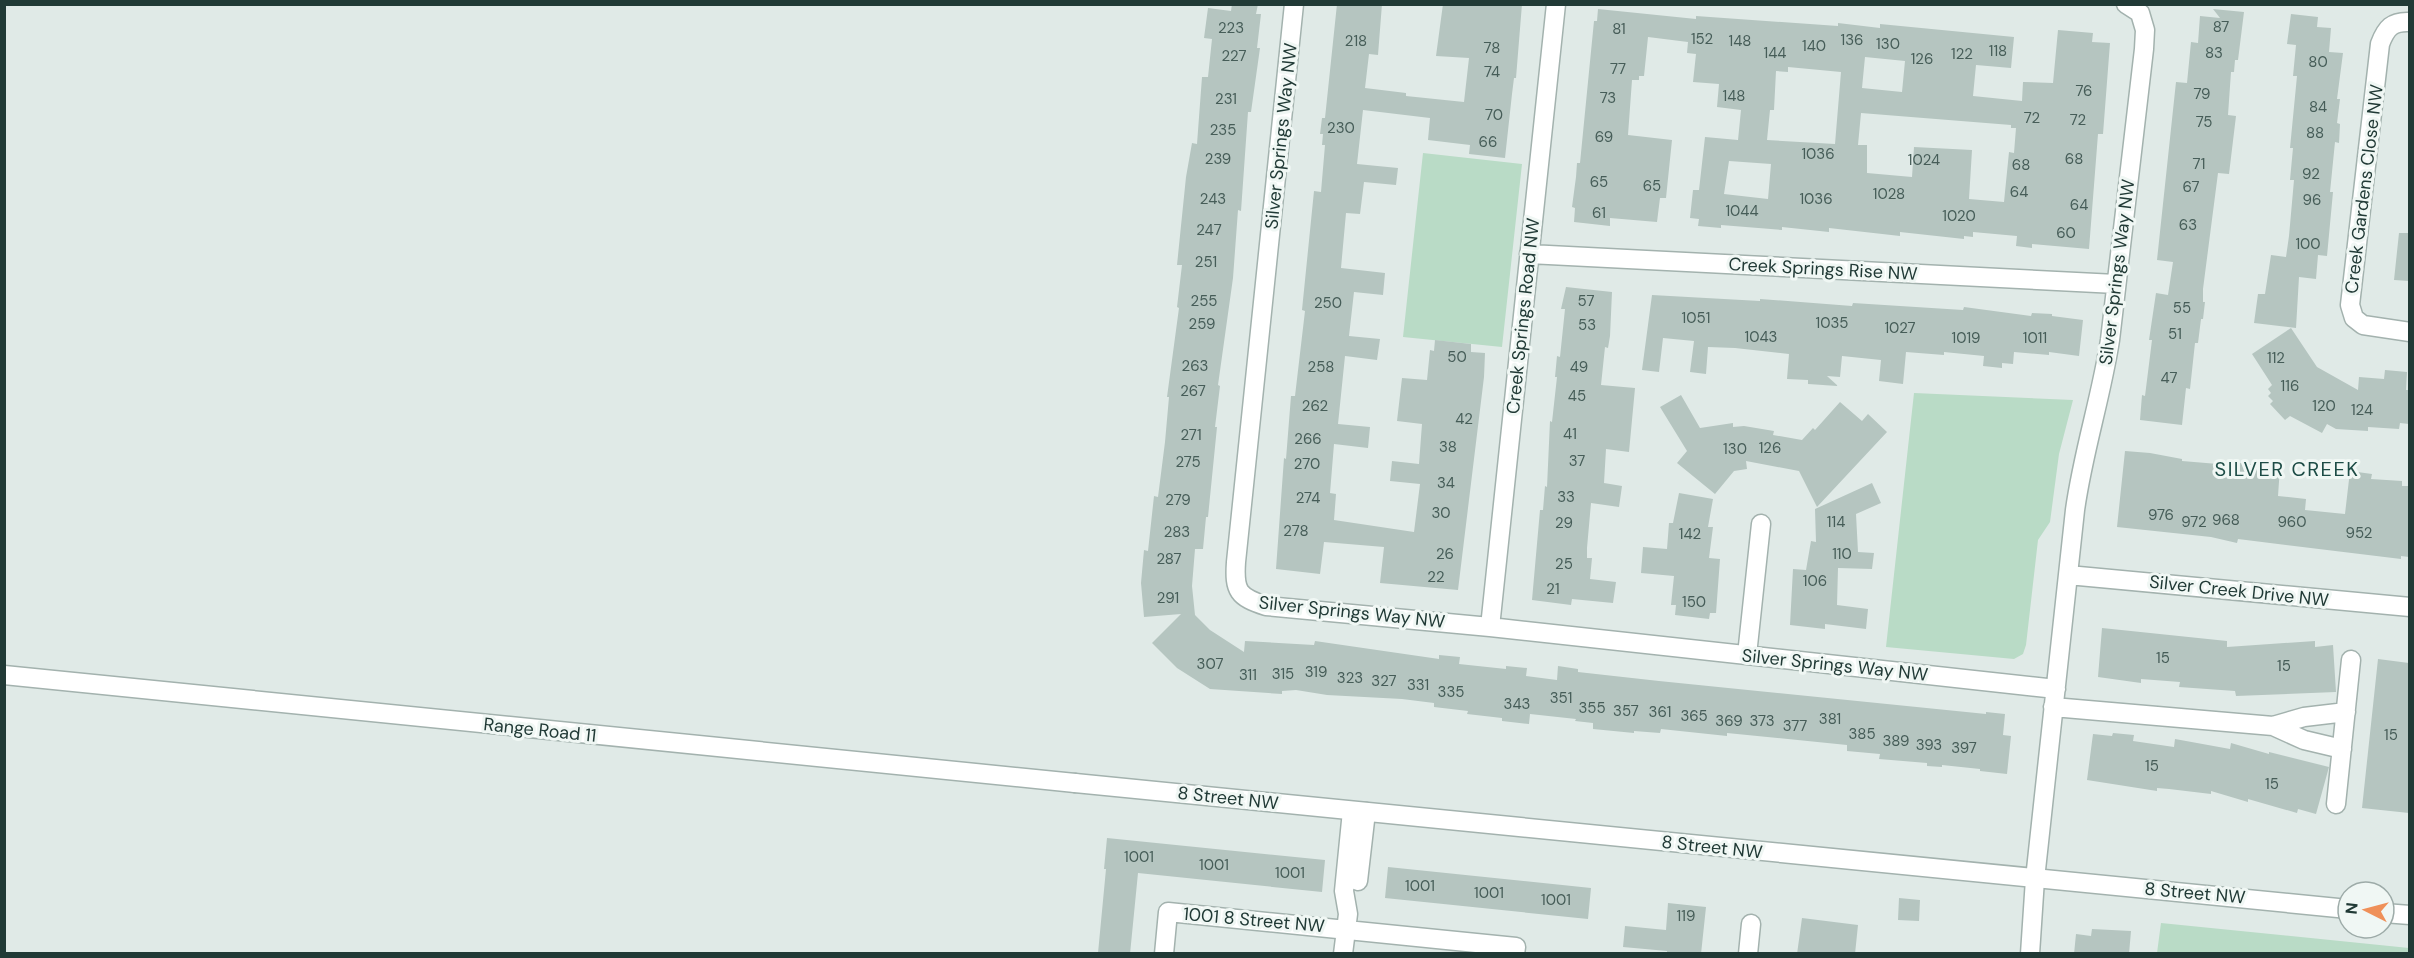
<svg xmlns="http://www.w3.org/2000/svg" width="2414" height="958" viewBox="0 0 2414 958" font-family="'DM Sans',sans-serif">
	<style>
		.green { fill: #b9dbc6 }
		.building { fill: #b5c5c0; fill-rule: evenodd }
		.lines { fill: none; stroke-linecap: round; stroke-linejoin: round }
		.minor-casing { stroke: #a3b2ae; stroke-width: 21 }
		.tertiary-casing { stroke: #a3b2ae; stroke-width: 21 }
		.minor { stroke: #fff; stroke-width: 18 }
		.tertiary { stroke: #fff; stroke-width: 18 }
		.labels { text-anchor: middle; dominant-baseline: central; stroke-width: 6; stroke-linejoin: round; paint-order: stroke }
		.number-label { font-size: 15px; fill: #465d58 }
		.street-label { font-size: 18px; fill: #213a36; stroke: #f0f7f4 }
		.neighbourhood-label { font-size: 20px; letter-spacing: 1.5px; fill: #1d4c46; stroke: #f0f7f4 }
	</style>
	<rect width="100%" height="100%" fill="#e0eae7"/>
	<!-- green -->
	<path class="green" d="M1423,153l99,11 -20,183 -99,-10z
		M1914,393l159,7 -14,54 -9,68 -12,18 -12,105 -3,9 -9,5 -128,-12z
		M2161,923l248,25v5h-252z"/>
	<!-- building -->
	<path class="building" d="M1232,4h26l-2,10h5l-4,34h3l-9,64h-3l-7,99 -3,-1 -5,68 -15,107 2,1 -5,41h2l-9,90h-2l-3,32h-8l-3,37 3,29 15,15 34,22 1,-11 69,4 1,-4 124,18v-4l21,2 -1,7 47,5v-3l21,2 -1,8 31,4 1,-14 20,3v3l81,9 327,33v-2l19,2 -2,21 8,1 -4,38 -27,-3v-2l-38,-4v2l-15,-1v-3l-48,-4 1,-5 -33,-3v-6l-120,-12v3l-66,-7 -1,4 -26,-2v2l-41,-4v-6l-18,-2 1,-2 -46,-5 -1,10 -27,-3v-3l-35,-4 1,-3 -34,-4v-4l-32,-4 -75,-4 -31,-5 -14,1v3l-72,-5 -33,-21 -25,-25 29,-29 -37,3 -3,-34 3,-33 4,1 6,-55 4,1 7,-55 4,-45h-2l12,-89 -2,-1 5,-42h-5l9,-88 6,-34 5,1 5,-67h6l4,-38 -8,-1 4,-30 23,3z
		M1337,4h45l-4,51 -9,-1 -4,34 41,5v3l58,6 5,-44 -33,-2 7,-52h79l-6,74h-2l-2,16 -7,64 -36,-4 1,-9 -42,-5 2,-22 -67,-8 -6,54 41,4 -2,17 -32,-3 -4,32 -14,-1 -5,55 44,5 -2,22 -29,-3 -5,44 31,3 -3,21 -32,-4 -7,68 32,3 -2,21 -34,-4 -4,49 6,1 -2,26 80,12 6,-48 -30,-3 2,-20 27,3 3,-40 -25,-3 5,-43 25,2 3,-30 4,1 1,-11 36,4v8l14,1 -1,24 -26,213 -78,-7 4,-36 -60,-5 -4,32 -44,-5 8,-111 2,1 5,-63h4l10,-85 -3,-1 12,-119 7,1 4,-47h-3l1,-11h-3l2,-16h3z
		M1598,9l98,10v-3l142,10v-3l42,5v-4l134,13 -3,31 -35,-3 -3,31 49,5 1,-19 30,1 5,-53 35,3 -1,9 18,1 -7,91h-5l-9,115 -57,-5v4l-16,-2 1,-10 -44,-4v5l-9,-1v3l-64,-7v4l-71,-8v4l-47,-5v3l-61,-5v3l-23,-2 1,-7 -9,-1 3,-28h6l6,-53 33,3 3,-30 -24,-3 2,-23 -26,-2 3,-28 -9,-1 1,-11 -40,-5 -4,39h-5v4h-7l-4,55 44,5 -6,58h-6l-3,24 -47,-4v8l-36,-4 1,-14 -3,-1 4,-30 1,-14h3l14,-142h3zM1865,57l40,4 -3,31 -40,-4zM1788,67l53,5 -6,72 -68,-4 3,-30h4l2,-39 12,1zM1861,113l150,12v3h5l-2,25 -5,-1 -5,50 -35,-3 3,-49 -58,-3 -2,30 -45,-4v-28h-9zM1729,161l42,3 -3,35 -44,-5z
		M2213,9l31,3 -6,48h-3l-1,12h-3l-3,43 8,1 -7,58 -11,-1 -15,116v13h2l-2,17h-2l-3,24h-3l-5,46 -4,-1 -4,37 -42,-5 2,-25 3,1 7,-56h-3l7,-47 12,2 5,-33 -16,-2 19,-178 11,1 4,-41 7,1 2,-27 20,2z
		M2291,14l27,3 -1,10 14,1 -2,24 14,1 -6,46h3l-3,24 3,1 -1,19 -4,-1 -5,50h3l-6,64 -9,-1 -2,24 -17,-2 -3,51 -42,-5 4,-29h7l6,-39 15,2 3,-21 5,-56h-4l3,-32h-3l7,-72h-4l3,-31 -9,-1z
		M2399,233h10v48l-15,-1z
		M1566,287l46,5 -2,44 -2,12 -3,-1 -4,38 34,3 -6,64 -23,-3 -2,34 18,3 -3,21 -28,-4 -4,45v10h5l-2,21 26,3 -3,21 -41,-4 -1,6 -39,-5 8,-90h3l2,-24 2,1 3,-66 2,1 5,-45h-2l2,-21 3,1 5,-48h-4z
		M1652,295l108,6v-2l92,7 1,-3 110,7 1,-3 67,9 1,-3 20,1v2l31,4 -4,36 -30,-4v3l-35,-3 -1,12 -11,-1v5l-19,-2 1,-10 -40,-4v3l-38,-3 -3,32 -24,-3 2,-21 -39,-4 -2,21 -13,-1 11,10 -30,-2v-4l-21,-1 2,-25 -54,-6 -27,-1 -2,27 -16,-2 4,-31 -31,-3 -4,34 -17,-2z
		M2291,328l26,39 41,23 1,-13 25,2 1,-9 22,2 -1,18h3v34l-9,-1 -1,6 -31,-2v4l-32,-2 -9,-5 -5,9 -32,-17 -5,4 -15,-16 3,-3 -5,-5 3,-3 -3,-4 4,-4 -20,-31z
		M1681,395l19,33 33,-5v4l11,-1 30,5 -1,4 29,5 11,-12 2,2 25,-28 22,19 6,-7 19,18 -70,75 -18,-36 -53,-10 1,8 -13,2 -19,23 -38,-31 10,-12 -27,-44z
		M2125,451l25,2 32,6v2l36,3 1,-3 61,6 -2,29 28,3 -1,11 40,4 5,-43 22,3 -1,5 31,2v5h7v71l-8,-1v3l-163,-20 -1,4 -26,-6 -94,-10z
		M1872,483l9,20 -25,11 2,38 16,1 -2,16 -34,-1 -1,37 31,4 -2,20 -41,-5v5l-35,-4 3,-56 13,1 5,-29 5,1 -1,-33z
		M1679,493l34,6 -5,28h5l-4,31 11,1 -4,54h-6l-1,6 -34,-4 1,-10h-5l3,-29 -33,-3 2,-26 24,2 2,-26h4z
		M2102,628l125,13v6l88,-6v6l18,-2 3,47 -100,4 -1,-5 -56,-4 1,-5 -39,-3v4l-43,-6z
		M2378,659l31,4v150l-47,-5z
		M2113,733l21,2 -1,6 41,6 1,-8 55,10 1,-6 38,11v-2l60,15 -13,47 -18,-5 -1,4 -49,-14v3l-37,-11v3l-42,-5 -12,-1v3l-70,-11 6,-46 19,2z
		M1107,838l218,22 -3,32 -184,-19 -8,81 -32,-1 8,-84h-2z
		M1388,867l203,21 -3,31 -203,-21z
		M1899,898l21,2 -1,21 -21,-1z
		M1668,903l38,4 -5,47h-34v-3l-44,-4 2,-21 41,4z
		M1802,918l56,7 -3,29h-58z
		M2092,929l39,2 -2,23h-55l2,-20 15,2z"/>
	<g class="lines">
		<defs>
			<path id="minor" d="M1294,4l-58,558c-2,29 2,35 30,44l224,21 566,62
				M2410,22c-18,-1 -24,6 -30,22l-30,261 4,13 9,7 47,7
				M1529,254l587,30
				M2068,575l342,32
				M1490,627l66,-623
				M1747,655l14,-131
				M4,675l1071,108
				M2053,707l220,19 31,14 38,9
				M2273,726l31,-9 42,-5
				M2336,804l15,-144
				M1358,881l8,-69
				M1164,954l4,-42 348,35 -1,7
				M1343,954l5,-40 -4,-23 8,-80
				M1748,954l3,-30
				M2030,954l5,-75 40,-369c8,-58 26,-112 35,-170l34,-291 1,-19 -5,-17 -14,-9"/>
			<path id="tertiary" d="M1075,783l1273,126
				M2384,913l26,2"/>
		</defs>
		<!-- minor casing -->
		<use href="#minor" class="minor-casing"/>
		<!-- tertiary casing -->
		<use href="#tertiary" class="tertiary-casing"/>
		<!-- minor -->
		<use href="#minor" class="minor"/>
		<!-- tertiary -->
		<use href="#tertiary" class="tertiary"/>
	</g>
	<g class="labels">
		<!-- number labels -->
		<g class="number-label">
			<text x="2221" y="27">87</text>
			<text x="1231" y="28">223</text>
			<text x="1619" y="29">81</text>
			<text x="1702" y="39">152</text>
			<text x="1852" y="40">136</text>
			<text x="1356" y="41">218</text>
			<text x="1740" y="41">148</text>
			<text x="1888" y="44">130</text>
			<text x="1814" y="46">140</text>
			<text x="1492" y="48">78</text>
			<text x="1998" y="51">118</text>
			<text x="1775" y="53">144</text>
			<text x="2214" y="53">83</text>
			<text x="1962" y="54">122</text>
			<text x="1234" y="56">227</text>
			<text x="1922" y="59">126</text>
			<text x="2318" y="62">80</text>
			<text x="1618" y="69">77</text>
			<text x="1492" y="72">74</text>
			<text x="2084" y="91">76</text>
			<text x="2202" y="94">79</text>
			<text x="1734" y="96">148</text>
			<text x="1608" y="98">73</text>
			<text x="1226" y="99">231</text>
			<text x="2318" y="107">84</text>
			<text x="1494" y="115">70</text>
			<text x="2032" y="118">72</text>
			<text x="2078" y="120">72</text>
			<text x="2204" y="122">75</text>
			<text x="1341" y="128">230</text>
			<text x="1223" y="130">235</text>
			<text x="2315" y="133">88</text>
			<text x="1604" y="137">69</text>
			<text x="1488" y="142">66</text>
			<text x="1818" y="154">1036</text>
			<text x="1218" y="159">239</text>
			<text x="2074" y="159">68</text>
			<text x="1924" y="160">1024</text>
			<text x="2199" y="164">71</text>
			<text x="2021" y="165">68</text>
			<text x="2311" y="174">92</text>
			<text x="1599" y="182">65</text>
			<text x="1652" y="186">65</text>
			<text x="2191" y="187">67</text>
			<text x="2019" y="192">64</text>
			<text x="1889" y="194">1028</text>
			<text x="1213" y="199">243</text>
			<text x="1816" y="199">1036</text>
			<text x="2312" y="200">96</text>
			<text x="2079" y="205">64</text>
			<text x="1742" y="211">1044</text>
			<text x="1599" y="213">61</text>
			<text x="1959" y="216">1020</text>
			<text x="2188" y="225">63</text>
			<text x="1209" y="230">247</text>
			<text x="2066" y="233">60</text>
			<text x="2308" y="244">100</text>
			<text x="1206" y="262">251</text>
			<text x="1204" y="301">255</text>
			<text x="1586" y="301">57</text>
			<text x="1328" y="303">250</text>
			<text x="2182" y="308">55</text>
			<text x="1696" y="318">1051</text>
			<text x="1832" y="323">1035</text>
			<text x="1202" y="324">259</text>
			<text x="1587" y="325">53</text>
			<text x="1900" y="328">1027</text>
			<text x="2175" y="334">51</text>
			<text x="1761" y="337">1043</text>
			<text x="1966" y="338">1019</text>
			<text x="2035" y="338">1011</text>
			<text x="1457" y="357">50</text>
			<text x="2276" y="358">112</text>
			<text x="1195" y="366">263</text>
			<text x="1321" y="367">258</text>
			<text x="1579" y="367">49</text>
			<text x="2169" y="378">47</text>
			<text x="2290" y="386">116</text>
			<text x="1193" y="391">267</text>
			<text x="1577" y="396">45</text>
			<text x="1315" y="406">262</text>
			<text x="2324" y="406">120</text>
			<text x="2362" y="410">124</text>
			<text x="1464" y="419">42</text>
			<text x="1570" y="434">41</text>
			<text x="1191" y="435">271</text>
			<text x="1308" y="439">266</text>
			<text x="1448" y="447">38</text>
			<text x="1770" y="448">126</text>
			<text x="1735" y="449">130</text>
			<text x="1577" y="461">37</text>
			<text x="1188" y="462">275</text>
			<text x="1307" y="464">270</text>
			<text x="1446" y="483">34</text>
			<text x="1566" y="497">33</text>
			<text x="1308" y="498">274</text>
			<text x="1178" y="500">279</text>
			<text x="1441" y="513">30</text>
			<text x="2161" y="515">976</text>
			<text x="2226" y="520">968</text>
			<text x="1836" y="522">114</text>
			<text x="2194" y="522">972</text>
			<text x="2292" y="522">960</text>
			<text x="1564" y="523">29</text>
			<text x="1296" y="531">278</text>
			<text x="1177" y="532">283</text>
			<text x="2359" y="533">952</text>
			<text x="1690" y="534">142</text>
			<text x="1445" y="554">26</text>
			<text x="1842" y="554">110</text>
			<text x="1169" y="559">287</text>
			<text x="1564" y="564">25</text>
			<text x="1436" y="577">22</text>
			<text x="1815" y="581">106</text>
			<text x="1553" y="589">21</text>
			<text x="1168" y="598">291</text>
			<text x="1694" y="602">150</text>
			<text x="2163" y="658">15</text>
			<text x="1210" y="664">307</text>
			<text x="2284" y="666">15</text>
			<text x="1316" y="672">319</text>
			<text x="1283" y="674">315</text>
			<text x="1248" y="675">311</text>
			<text x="1350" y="678">323</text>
			<text x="1384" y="681">327</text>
			<text x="1418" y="685">331</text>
			<text x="1451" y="692">335</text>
			<text x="1561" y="698">351</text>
			<text x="1517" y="704">343</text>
			<text x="1592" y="708">355</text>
			<text x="1626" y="711">357</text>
			<text x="1660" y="712">361</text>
			<text x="1694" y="716">365</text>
			<text x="1830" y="719">381</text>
			<text x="1729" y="721">369</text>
			<text x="1762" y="721">373</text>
			<text x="1795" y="726">377</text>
			<text x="1862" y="734">385</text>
			<text x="2391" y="735">15</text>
			<text x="1896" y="741">389</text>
			<text x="1929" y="745">393</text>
			<text x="1964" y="748">397</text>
			<text x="2152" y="766">15</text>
			<text x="2272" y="784">15</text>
			<text x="1139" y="857">1001</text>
			<text x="1214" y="865">1001</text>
			<text x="1290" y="873">1001</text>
			<text x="1420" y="886">1001</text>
			<text x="1489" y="893">1001</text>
			<text x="1556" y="900">1001</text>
			<text x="1686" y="916">119</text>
		</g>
		<!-- street labels -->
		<g class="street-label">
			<text transform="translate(1281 136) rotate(-84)">Silver Springs Way NW</text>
			<text transform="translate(2364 189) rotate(-83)">Creek Gardens Close NW</text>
			<text transform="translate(1823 269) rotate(3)">Creek Springs Rise NW</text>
			<text transform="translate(2117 272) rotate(-83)">Silver Springs Way NW</text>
			<text transform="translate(1523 316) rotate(-84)">Creek Springs Road NW</text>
			<text transform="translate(2239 591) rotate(6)">Silver Creek Drive NW</text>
			<text transform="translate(1352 612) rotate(6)">Silver Springs Way NW</text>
			<text transform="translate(1835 665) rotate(6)">Silver Springs Way NW</text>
			<text transform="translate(540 730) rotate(6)">Range Road 11</text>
			<text transform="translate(1228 798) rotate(6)">8 Street NW</text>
			<text transform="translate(1712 847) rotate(6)">8 Street NW</text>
			<text transform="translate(2195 893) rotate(5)">8 Street NW</text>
			<text transform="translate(1254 920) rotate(5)">1001 8 Street NW</text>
		</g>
		<!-- neighbourhood labels -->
		<g class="neighbourhood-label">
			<text x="2287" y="469">SILVER CREEK</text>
		</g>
	</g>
	<!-- border -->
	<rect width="2414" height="958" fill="none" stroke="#213a36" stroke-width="12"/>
	<!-- north arrow -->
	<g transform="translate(2366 910) rotate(276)"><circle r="28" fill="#f0f7f4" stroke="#9daba8" stroke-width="1.5"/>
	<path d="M0-4.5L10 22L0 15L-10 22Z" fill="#ef9059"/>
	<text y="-9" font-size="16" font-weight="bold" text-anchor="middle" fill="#213a36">N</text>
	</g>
</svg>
